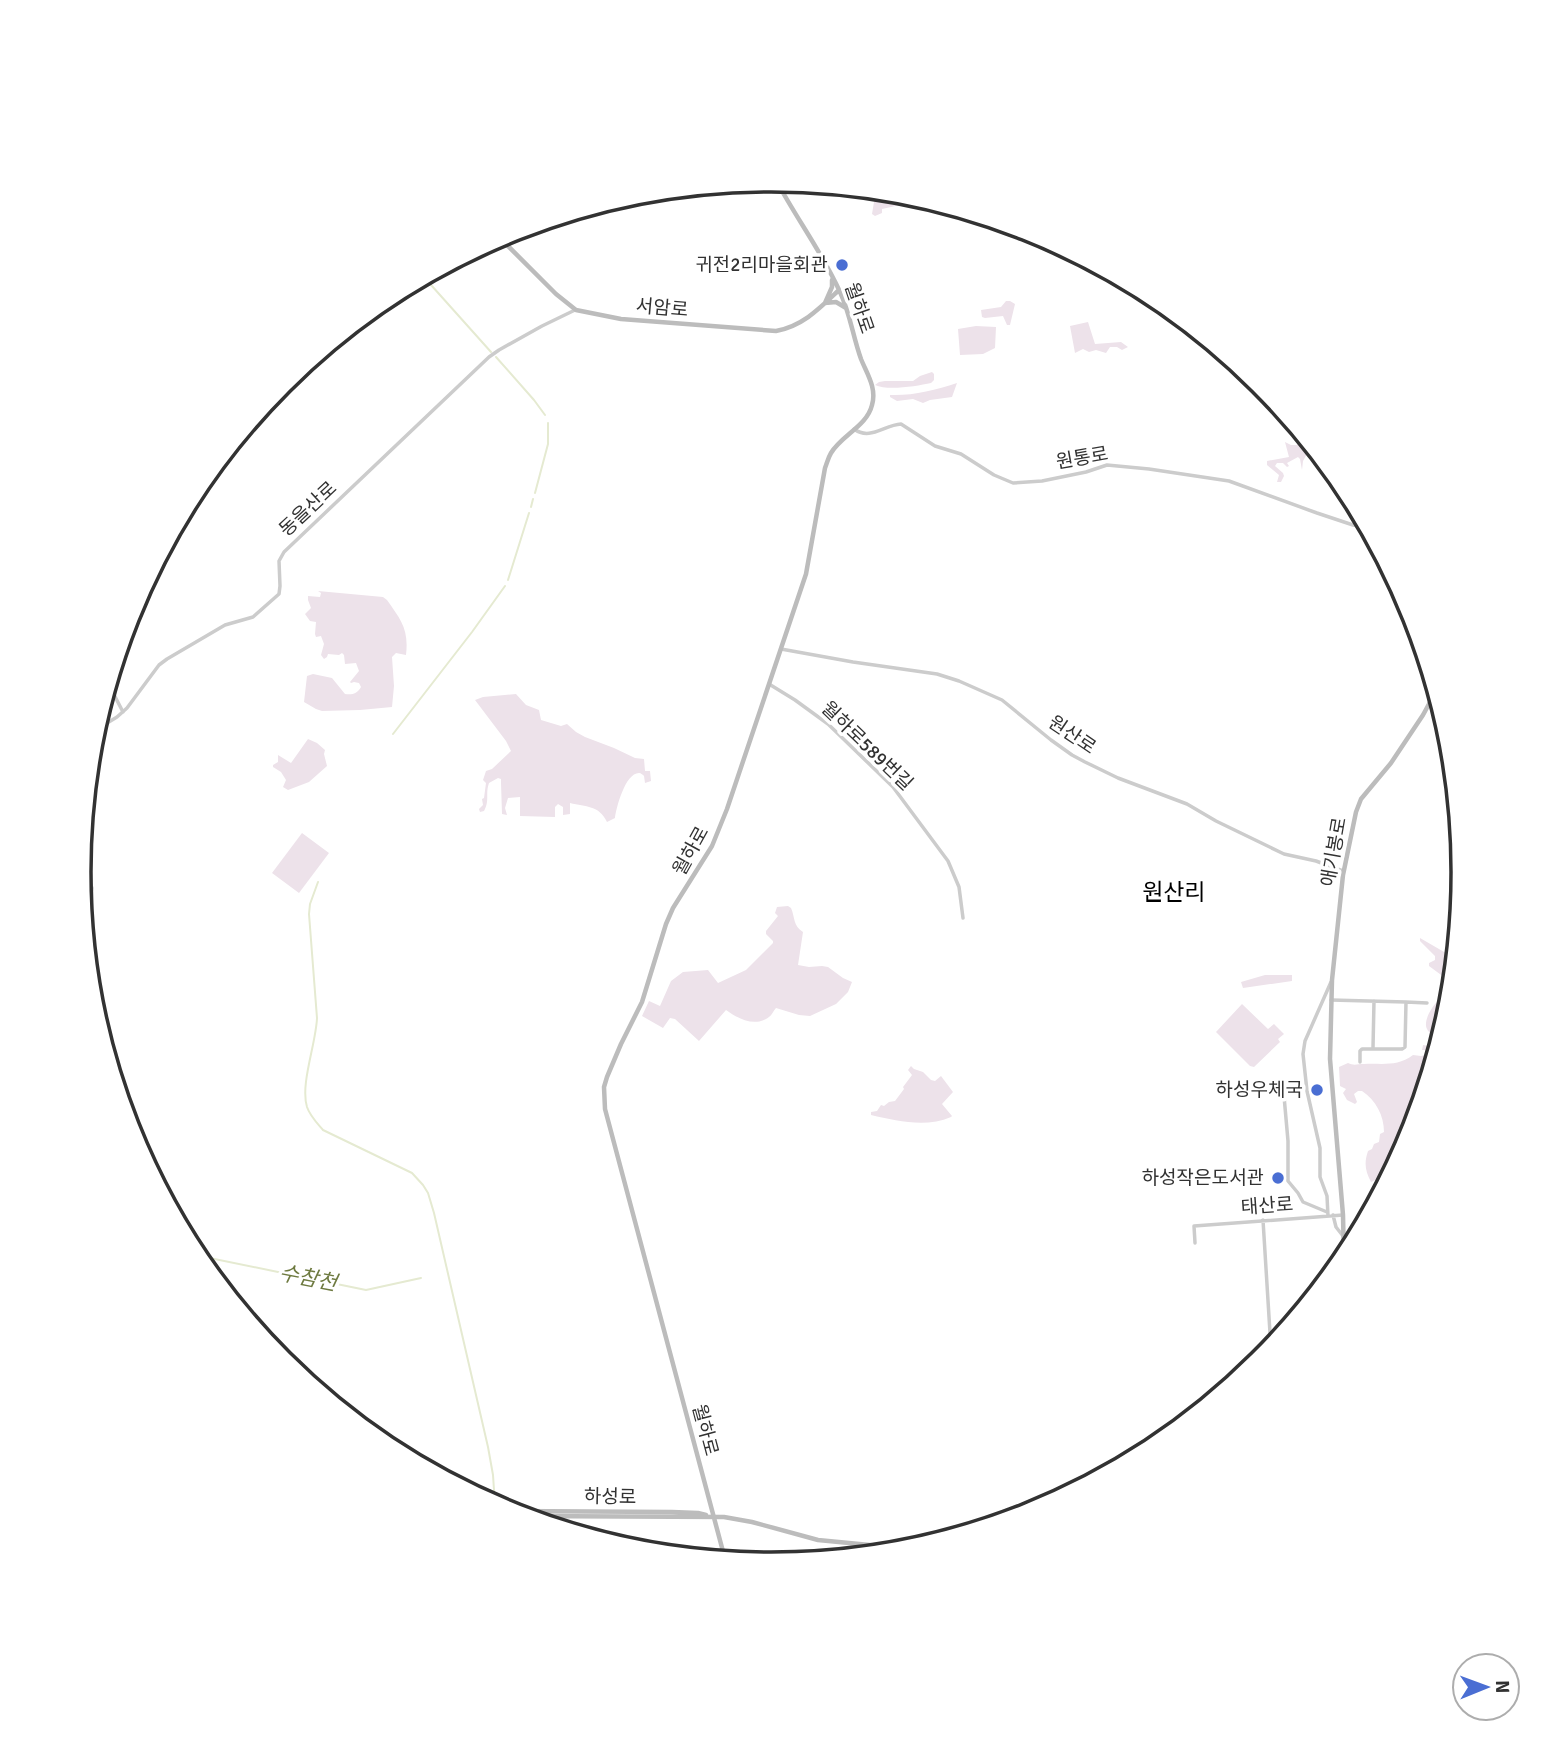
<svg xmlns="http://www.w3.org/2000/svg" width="1542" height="1743" viewBox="0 0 1542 1743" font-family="Signika,'Noto Sans KR',sans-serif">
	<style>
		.green { fill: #ede2ea }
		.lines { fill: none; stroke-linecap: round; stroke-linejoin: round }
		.stream { stroke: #e5ead1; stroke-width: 2 }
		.street { stroke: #ccc; stroke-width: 3.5 }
		.secondary { stroke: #bcbcbc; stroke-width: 4.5 }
		.poi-dot { fill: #4a6ed3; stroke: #fff; stroke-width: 2.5 }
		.labels { text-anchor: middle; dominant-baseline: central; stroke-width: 7; stroke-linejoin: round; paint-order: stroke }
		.poi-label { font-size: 19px; fill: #323232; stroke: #fff; text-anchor: end }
		.street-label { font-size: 19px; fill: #323232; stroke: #fff }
		.water-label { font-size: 21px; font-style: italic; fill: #6e7a40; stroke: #fff }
		.quarter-label { font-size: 23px; fill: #000; stroke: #fff }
		.rim { fill: none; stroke: #323232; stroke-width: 3.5 }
	</style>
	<rect width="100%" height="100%" fill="#fff"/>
	<!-- green -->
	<path class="green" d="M879,190h3l3,6 9,-5 6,14 -18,4v4l-7,3 -3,-2 2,-12 -1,-9z
		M1006,301h4l5,3 -5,21h-3l-4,-9 -18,2 -3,-1 -1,-7 20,-3z
		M1088,322l7,22 26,-2 7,5 -6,3 -5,-3h-7l-4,6 -10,-3 -7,2 -6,-3 -8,4 -5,-27z
		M976,326l20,1 -1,21 -12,6 -23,1 -2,-26z
		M932,372l2,2v6l-3,3c-14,3 -43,8 -56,2l4,-3 6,-1h28l7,-5z
		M957,383l-5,14 -22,3 -7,3 -10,-4 -16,2 -7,-4v-2c22,1 45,-5 67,-12z
		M1303,434l9,11 -9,16 -1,9 -2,-11 -2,-2 -11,6 2,3 -2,1 -4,-4h-6l-2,3 8,7 1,3 -3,6h-4l2,-7 -12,-10v-4l22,-4 -4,-15 6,3h6l4,-4z
		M318,591l65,6 4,3c14,20 22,29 19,55l-10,-2 -4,4 2,29 -2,21 -32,3 -38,1 -6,-2 -12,-7 3,-26 6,-2 19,4 13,16c7,1 12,0 16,-7l-2,-4 -5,-1 -3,1 -1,-1 9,-11 -3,-8 -11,1 -1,-9 -2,-2 -3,2 -11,-1 -1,3 -3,2 -3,-4 3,-11 -3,-8 -5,1 -1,-3 1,-12 -6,-1 -5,-7 6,-6 -3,-8v-4l12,1 1,-4z
		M516,694l10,11 13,5 2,10 20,6 6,-2 9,8 9,5 29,11 21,10 9,1 1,12h5l1,10 -6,2 -1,-7c-1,-1 -3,-3 -5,-3 -14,0 -23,36 -24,45l-8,4c-8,-17 -21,-15 -37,-19v11l-7,1v-8l-5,-3 -3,3v10l-35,-1v-19l-12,1 -3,10 2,7 -5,-1 -1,-31v-4l-3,-1 -9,5c-4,11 1,17 -5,28l-4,1 -1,-3 4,-4 -1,-6 2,-1 2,-15 -3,-3 3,-9 6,-2 19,-18 -5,-10 -31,-41 8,-3z
		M308,739l9,4 8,7 -1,4 3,12 -18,16 -21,8 -5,-3 3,-7 -5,-8 -8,-5v-2l5,-3v-7l13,8z
		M302,833l27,20 -30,40 -27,-20z
		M788,906l3,2c4,9 2,18 12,24l-5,33 11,2 13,-1 6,1 15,11 9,4 -4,10 -12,12 -26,12 -11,-1 -23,-7c-3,3 -4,7 -7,9 -14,11 -32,1 -43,-7l-27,31 -24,-22 -5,-1 -7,10 -21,-12 7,-15 11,5 11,-25 12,-9 25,-2 10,13 28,-13 27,-27v-2l-7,-7v-3l12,-15 -3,-3 2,-6z
		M1420,938l31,18 4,-4 -3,31 -23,-17v-3l6,-3v-4l-15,-15z
		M1265,975h27v6l-49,7 -2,-6z
		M1451,995l-1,12 -10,32c-4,-3 -11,-5 -13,-10 -4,-7 4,-21 9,-26 3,-3 11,-5 15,-8z
		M1242,1004l26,25 6,-5 10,10 -6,5 2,3 -26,25 -4,-1 -34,-34z
		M1423,1045l11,2 4,-2 -28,92 -20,37 -19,8c-6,-12 -7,-19 -3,-31l4,-2 2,-5 5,-2 1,-8 4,-2c0,-16 -8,-32 -22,-41h-4l-4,3 3,8 -2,2 -8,-4 -4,-7 3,-4 -6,-3 -1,-19 9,-4c6,3 9,1 16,1 19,-1 33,3 49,-9l8,1 4,-1v-5h-3z
		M911,1066l3,3 9,3 8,8 4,1 6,-5 12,16 -11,12 10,12 -1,1c-25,11 -54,4 -80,-2v-3l6,-1 4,-6 3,1 5,-4 6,-1 9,-12 -1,-2 9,-12 -4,-5z"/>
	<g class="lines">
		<!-- stream -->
		<path class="stream" d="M423,276l68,76
			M496,357l38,43 11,15
			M535,493l13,-49v-21
			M531,507l2,-8
			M508,580l21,-67
			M393,734l79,-102 33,-46
			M318,882l-8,22 -1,10 8,104c-1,26 -17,66 -10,89 3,9 10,16 16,23l89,43 11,12 5,8 6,20 54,234 5,28 2,30
			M195,1255l171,35 55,-12"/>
		<!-- street -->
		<path class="street" d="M854,429c16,12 30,-4 47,-5l34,22 26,8 33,21 19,8 29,-2 44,-9 21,-7 42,4 80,12 88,32 36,12 15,2
			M781,649l72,13 84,12 22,7 43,19 49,40 21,15 13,7 33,16 69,26 29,17 68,33 32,7 27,10
			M108,683l15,29
			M769,684l26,16 33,24 65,63 55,74 11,26 4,31
			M92,742l7,-14 18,-11 10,-9 32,-43 8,-6 58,-34 28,-8 26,-23 1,-8 -1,-25 5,-9 205,-195 10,-7 43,-24 33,-16
			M79,864l10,16 3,8 -4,80
			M1331,1000l75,2 -1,45 -3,2h-40l-2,2v11
			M1406,1002l21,1
			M1373,1048l1,-47
			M1284,1096l4,45v40l10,12 5,9 24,10
			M1333,1215l3,12 7,9
			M1328,1216l-1,-20 -7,-19v-29l-13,-57 -4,-37 2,-13 26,-59
			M1263,1220l8,129
			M1195,1243l-1,-17 149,-11"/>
		<!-- secondary -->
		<path class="secondary" d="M498,236l58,58 20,16 45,9 155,12c27,-5 44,-23 63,-41
			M832,280v7l-7,16 11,-1 10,6
			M1344,1260l-1,-45 -13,-156 2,-79 11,-105 13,-63 5,-13 30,-36 32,-48 13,-24
			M506,1511l166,1 26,1 8,2
			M521,1516l203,1 28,5 66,18 93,9
			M725,1559l-120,-450 -1,-22 3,-10 14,-33 21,-42 24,-78 7,-16 39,-62 15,-37 79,-235 19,-106c2,-5 3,-10 6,-15 11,-18 36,-27 41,-48 5,-17 -5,-31 -11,-46 -8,-22 -11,-46 -21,-67 -18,-40 -44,-74 -64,-112"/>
	</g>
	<!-- markers -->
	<g class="poi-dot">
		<circle cx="842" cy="265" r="7"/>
		<circle cx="1317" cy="1090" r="7"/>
		<circle cx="1278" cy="1178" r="7"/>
	</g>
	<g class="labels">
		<!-- poi labels -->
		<g class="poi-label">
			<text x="828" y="265">귀전2리마을회관</text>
			<text x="1303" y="1090">하성우체국</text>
			<text x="1264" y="1178">하성작은도서관</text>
		</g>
		<!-- street labels -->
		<g class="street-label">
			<text transform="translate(662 308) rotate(5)">서암로</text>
			<text transform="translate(859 308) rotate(71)">월하로</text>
			<text transform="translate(1082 458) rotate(-10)">원통로</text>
			<text transform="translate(308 509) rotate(-43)">동을산로</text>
			<text transform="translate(1072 735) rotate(34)">원산로</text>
			<text transform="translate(867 746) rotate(44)">월하로589번길</text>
			<text transform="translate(691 851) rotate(-61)">월하로</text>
			<text transform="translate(1334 852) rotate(-80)">애기봉로</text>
			<text transform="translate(1267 1206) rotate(-4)">태산로</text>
			<text transform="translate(705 1430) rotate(75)">월하로</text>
			<text transform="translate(610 1497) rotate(1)">하성로</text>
		</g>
		<!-- water labels -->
		<g class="water-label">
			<text transform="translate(308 1278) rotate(11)">수참천</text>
		</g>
		<!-- quarter labels -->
		<g class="quarter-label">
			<text x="1174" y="892">원산리</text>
		</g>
	</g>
	<!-- crop -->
	<path d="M0 0H1542V1743H0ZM91 872a680 680 0 1 1 1360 0a680 680 0 1 1-1360 0Z" fill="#fff" fill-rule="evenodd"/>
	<path class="rim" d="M91 872a680 680 0 1 1 1360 0a680 680 0 1 1-1360 0Z"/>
	<!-- north arrow -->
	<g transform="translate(1486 1687) rotate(89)"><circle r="33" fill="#ffffff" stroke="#adadad" stroke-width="2"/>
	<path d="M0-5L12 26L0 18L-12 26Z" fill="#4a6ed3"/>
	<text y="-10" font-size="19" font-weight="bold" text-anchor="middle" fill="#323232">N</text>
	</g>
</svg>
